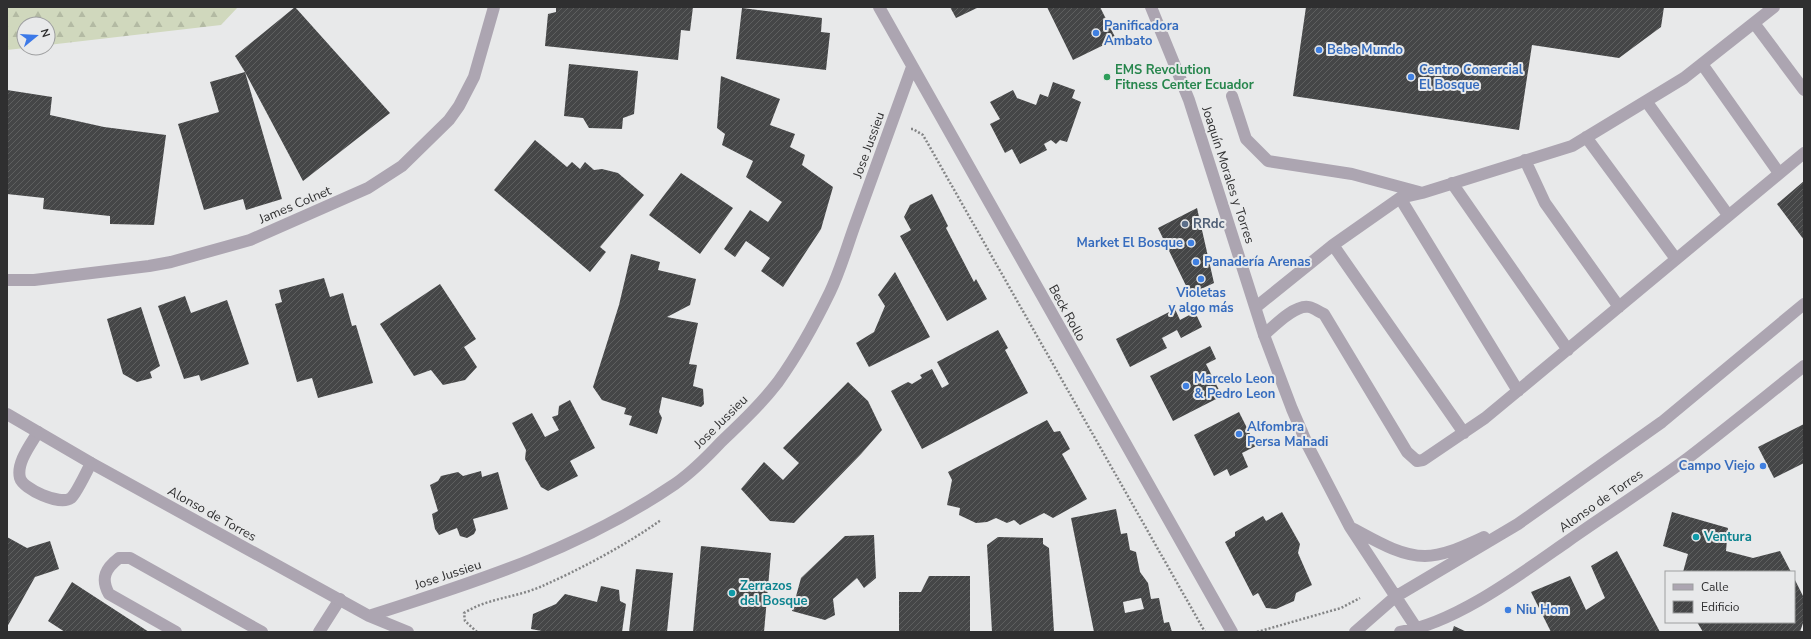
<svg xmlns="http://www.w3.org/2000/svg" width="1811" height="639" viewBox="0 0 1811 639" font-family="'Nunito Sans',sans-serif">
	<style>
		.forest { fill: url(#forest-firs) }
		.building { fill: url(#building-hatch); fill-rule: evenodd }
		.lines { fill: none; stroke-linecap: round; stroke-linejoin: round }
		.path { stroke: #848586; stroke-width: 2.5; stroke-dasharray: 2 2; stroke-linecap: butt }
		.lane { stroke: #aca5b1; stroke-width: 12 }
		.street { stroke: #aca5b1; stroke-width: 12 }
		.shop-dot { fill: #3f7fe0; stroke: #e8e9ea; stroke-width: 1.5 }
		.leisure-dot { fill: #2e9e5b; stroke: #e8e9ea; stroke-width: 1.5 }
		.service-dot { fill: #5c6f8a; stroke: #e8e9ea; stroke-width: 1.5 }
		.culture-dot { fill: #0f9aa8; stroke: #e8e9ea; stroke-width: 1.5 }
		.labels { text-anchor: middle; dominant-baseline: central; stroke-width: 4; stroke-linejoin: round; paint-order: stroke }
		.shop-label { font-size: 13px; font-weight: bold; fill: #366cbe; stroke: #e8e9ea; text-anchor: start }
		.leisure-label { font-size: 13px; font-weight: bold; fill: #27864d; stroke: #e8e9ea; text-anchor: start }
		.street-label { font-size: 13px; fill: #2f2f30; stroke: #e8e9ea }
		.service-label { font-size: 13px; font-weight: bold; fill: #4e5e75; stroke: #e8e9ea; text-anchor: start }
		.culture-label { font-size: 13px; font-weight: bold; fill: #0d838f; stroke: #e8e9ea; text-anchor: start }
	</style>
	<defs>
		<pattern id="forest-firs" width="22" height="20" patternUnits="userSpaceOnUse"><rect width="22" height="20" fill="#d0d8bd"/><path d="M5 1l3.5 6h-7zM16 11l3.5 6h-7z" fill="#b3baa3"/></pattern>
		<pattern id="building-hatch" width="6" height="6" patternUnits="userSpaceOnUse"><rect width="6" height="6" fill="#454647"/><path d="M-1 1l2-2M0 6l6-6M5 7l2-2" fill="none" stroke="#5e5f5f"/></pattern>
	</defs>
	<rect width="100%" height="100%" fill="#e8e9ea"/>
	<!-- forest -->
	<path class="forest" d="M7,7h231l-17,18 -173,20v-21h-24l1,24 -18,2z"/>
	<!-- building -->
	<path class="building" d="M295,7l95,106 -87,68 -58,-109 37,127 -36,11 -3,-11 -39,11 -26,-86 41,-12 -9,-30 35,-10 -10,-16z
		M556,7h137l-3,24 -9,-1 -3,30 -133,-14 3,-32 8,-2z
		M950,7h29l-23,11z
		M1047,7h53l16,32 -43,21z
		M1306,7h358l-3,20 -42,31 -87,-13 -13,85 -226,-34z
		M742,8l80,10 -1,14 9,1 -4,37 -90,-11z
		M569,64l69,7 -4,43 -11,4 -1,11 -33,-1 -6,-10 -19,-2z
		M721,76l59,23 -10,26 25,9 -5,13 15,8 -3,10 31,22 -12,42 -38,58 -22,-16 9,-13 -24,-17 -11,16 -11,-8 26,-39 18,12 14,-20 -36,-25 7,-16 -31,-16 3,-11 -8,-6z
		M1053,82l22,8 -3,8 9,4 -14,40 -7,-2 -4,4 -5,-4 -7,4 3,6 -27,14 -8,-15 -7,4 -15,-29 10,-5 -10,-17 23,-12 4,8 19,7 4,-11 8,3z
		M7,90l45,7 -2,18 54,12 62,8 -12,90 -44,-1v-8l-67,-7 1,-11 -37,-4z
		M535,140l32,27 5,-5 8,7 5,-7 9,8 8,-1 16,4 26,22 -44,52 6,5 -16,20 -96,-82z
		M681,173l52,35 -33,46 -51,-39z
		M1804,181v59l-27,-36z
		M932,194l16,32 -2,2 28,54 2,-3 11,20 -40,22 -47,-85 11,-6 -7,-13 6,-12z
		M1197,208l17,75 -24,11 -32,-66z
		M631,254l29,8 -2,8 38,9 -6,26 -23,12 31,6 -9,41 8,1 -4,21 10,3 1,15 -3,3 -39,-10 -3,15 3,6 -5,16 -28,-9 3,-9 -8,-2 2,-6 -24,-8 -9,-13 26,-82z
		M895,272l35,65 -61,30 -13,-24 18,-11 11,-26 -7,-11z
		M324,278l6,19 13,-4 9,33 4,-1 17,58 -55,15 -6,-20 -15,4 -22,-78 7,-2 -3,-12z
		M440,284l36,55 -12,8 13,20 -12,13 -22,5 -12,-15 -17,6 -34,-52z
		M185,296l6,17 36,-13 22,64 -48,17 -2,-6 -15,4 -26,-73z
		M141,307l19,59 -10,6 2,6 -15,4 -14,-8 -16,-55z
		M1175,309l5,11 15,-8 7,15 -21,11 -4,-8 -15,8 5,10 -37,19 -14,-28z
		M998,330l10,18 -3,2 23,43 -106,56 -31,-58 17,-9 4,2 10,-6 -2,-3 12,-6 10,19 7,-4 -12,-22z
		M1210,346l6,13 -10,5 16,32 -49,25 -23,-45z
		M848,382l20,19 14,29 -21,24 -67,69 -24,-2 -29,-32 23,-27 19,18 16,-17 -16,-15z
		M570,400l25,48 -25,13 8,15 -30,15 -7,-4 -16,-28 1,-9 -14,-27 20,-10 13,24 14,-7 -7,-13 6,-2 1,-9z
		M1239,412l17,34 -14,7 6,14 -18,9 -3,-7 -13,7 -20,-41z
		M1047,420l7,12 6,-1 10,18 -8,5 25,45 -34,19 -9,-5 -24,12 -6,-5 -7,3 -11,-5 -9,4 -11,1 -17,-8 1,-7 -13,-3 5,-25 -4,-8z
		M1804,424v39l-30,15 -16,-31z
		M481,471l1,6 16,-5 10,37 -35,10 3,11 -2,4 -7,4 -7,-2 -3,-8 -18,7 -4,-6 -3,-15 6,-3 -8,-26 8,-4 3,-5 17,-4 5,4z
		M1116,509l5,25 6,-1 3,17 6,2 4,20 8,11 3,16 8,-1 5,25 5,-1 3,10h-78l-23,-114zM1141,598l3,11 -19,4 -2,-11z
		M1282,512l18,32 -2,9 14,32 -16,8 -2,8 -18,8 -10,-1 -8,-15 -5,3 -28,-54 10,-6v-4l28,-16 3,5z
		M1672,512l56,16 -2,23 27,7 27,-7 11,21h-108l5,-18 -25,-8z
		M874,535l2,43 -12,10 -7,-10 -24,21 2,16 -10,5 -33,-9 9,-33 44,-42z
		M7,537l20,11 23,-7 9,28 -24,8 -28,50z
		M998,537l45,1v6l6,4 5,84h-62l-5,-87z
		M701,546l70,7 -7,79h-71z
		M1617,551l43,81h-109l-20,-40 39,-16 16,34 19,-12 -14,-32z
		M636,569l37,4 -6,59h-38z
		M929,576h41v56h-71v-40h22z
		M1794,578l10,20v22l-4,12h-97l-6,-10h97z
		M72,582l77,50h-84l-17,-11z
		M601,586l18,4 1,11 6,3 -4,28h-75l-16,-3 2,-15 23,-10 9,-10 32,8z
		M1454,626l13,6h-15z"/>
	<g class="lines">
		<!-- path -->
		<path class="path" d="M911,129h2l10,6 282,497
			M477,632l-12,-11 -1,-8c24,-15 50,-15 76,-26 39,-17 86,-42 121,-67
			M1257,632l84,-24 19,-10"/>
		<!-- lane -->
		<path class="lane" d="M1754,23l50,67
			M1702,64l77,109
			M1232,96l14,43 22,22 84,13 67,18
			M1646,101l82,114
			M1586,137l90,122
			M1525,160l20,43 74,104
			M1452,183l116,167
			M1400,198l118,193
			M1333,245l131,188
			M1256,307l77,-62 67,-47 22,-5 150,-47 112,-68 90,-71
			M1264,335c10,-9 31,-31 45,-28 5,1 10,5 15,7l83,138 10,9 6,-1 62,-42 319,-265
			M38,432c-7,12 -22,31 -18,46 3,11 40,28 51,20 5,-4 16,-27 20,-35
			M176,632l-67,-38c-9,-16 -3,-26 10,-36h11l132,74
			M319,632l21,-33"/>
		<!-- street -->
		<path class="street" d="M879,7l353,625
			M1151,7l38,93 75,235 28,74 16,37 42,81 67,102
			M7,280h27l115,-14 22,-4 79,-22 118,-52 34,-22 47,-46 10,-14 15,-29 20,-70
			M7,414l84,49 278,153 39,16
			M1350,527c23,12 49,29 75,29 20,0 41,-11 59,-19
			M369,616c109,-35 211,-67 306,-132 17,-12 32,-27 46,-42 20,-19 40,-38 57,-60 20,-28 37,-59 52,-90 11,-23 18,-49 27,-73 18,-51 37,-101 55,-152
			M1355,632l40,-35 123,-73 144,-102 142,-118
			M1400,632c56,-9 122,-59 168,-91 40,-28 81,-54 120,-83 39,-30 77,-61 116,-92"/>
	</g>
	<!-- markers -->
	<g class="shop-dot">
		<circle cx="1096" cy="33" r="4"/>
		<circle cx="1319" cy="50" r="4"/>
		<circle cx="1411" cy="77" r="4"/>
		<circle cx="1191" cy="243" r="4"/>
		<circle cx="1196" cy="262" r="4"/>
		<circle cx="1201" cy="279" r="4"/>
		<circle cx="1186" cy="386" r="4"/>
		<circle cx="1239" cy="434" r="4"/>
		<circle cx="1763" cy="466" r="4"/>
		<circle cx="1508" cy="610" r="4"/>
	</g>
	<circle class="leisure-dot" cx="1107" cy="77" r="4"/>
	<circle class="service-dot" cx="1185" cy="224" r="4"/>
	<g class="culture-dot">
		<circle cx="1696" cy="537" r="4"/>
		<circle cx="732" cy="593" r="4"/>
	</g>
	<g class="labels">
		<!-- shop labels -->
		<g class="shop-label">
			<text x="1104" y="26">Panificadora<tspan x="1104" dy="15">Ambato</tspan></text>
			<text x="1327" y="50">Bebe Mundo</text>
			<text x="1419" y="70">Centro Comercial<tspan x="1419" dy="15">El Bosque</tspan></text>
			<text x="1183" y="243" text-anchor="end">Market El Bosque</text>
			<text x="1204" y="262">Panadería Arenas</text>
			<text x="1201" y="293" text-anchor="middle">Violetas<tspan x="1201" dy="15">y algo más</tspan></text>
			<text x="1194" y="379">Marcelo Leon<tspan x="1194" dy="15">&amp; Pedro Leon</tspan></text>
			<text x="1247" y="427">Alfombra<tspan x="1247" dy="15">Persa Mahadi</tspan></text>
			<text x="1755" y="466" text-anchor="end">Campo Viejo</text>
			<text x="1516" y="610">Niu Hom</text>
		</g>
		<!-- leisure labels -->
		<g class="leisure-label">
			<text x="1115" y="70">EMS Revolution<tspan x="1115" dy="15">Fitness Center Ecuador</tspan></text>
		</g>
		<!-- street labels -->
		<g class="street-label">
			<text transform="translate(869 145) rotate(-70)">Jose Jussieu</text>
			<text transform="translate(1228 175) rotate(72)">Joaquín Morales y Torres</text>
			<text transform="translate(295 205) rotate(-23)">James Colnet</text>
			<text transform="translate(1067 313) rotate(61)">Beck Rollo</text>
			<text transform="translate(721 422) rotate(-45)">Jose Jussieu</text>
			<text transform="translate(1601 501) rotate(-35)">Alonso de Torres</text>
			<text transform="translate(212 514) rotate(29)">Alonso de Torres</text>
			<text transform="translate(448 575) rotate(-18)">Jose Jussieu</text>
		</g>
		<!-- service labels -->
		<g class="service-label">
			<text x="1193" y="224">RRdc</text>
		</g>
		<!-- culture labels -->
		<g class="culture-label">
			<text x="1704" y="537">Ventura</text>
			<text x="740" y="586">Zerrazos<tspan x="740" dy="15">del Bosque</tspan></text>
		</g>
	</g>
	<!-- border -->
	<rect width="1811" height="639" fill="none" stroke="#2f2f30" stroke-width="16"/>
	<!-- legend -->
	<rect x="1665" y="571" width="130" height="52" fill="#e8e9ea" stroke="#9e9fa0"/>
	<rect x="1673" y="584" width="20" height="6" fill="#aca5b1" stroke="#9e9fa0"/>
	<text x="1701" y="591" font-size="12" fill="#2f2f30">Calle</text>
	<rect x="1673" y="601" width="20" height="12" fill="url(#building-hatch)" stroke="#9e9fa0"/>
	<text x="1701" y="611" font-size="12" fill="#2f2f30">Edificio</text>
	<!-- north arrow -->
	<g transform="translate(36 36) rotate(72)"><circle r="19" fill="#e8e9ea" stroke="#9e9fa0"/>
	<path d="M0-3L7 15L0 10L-7 15Z" fill="#3c79e8"/>
	<text y="-6" font-size="11" font-weight="bold" text-anchor="middle" fill="#2f2f30">N</text>
	</g>
</svg>
